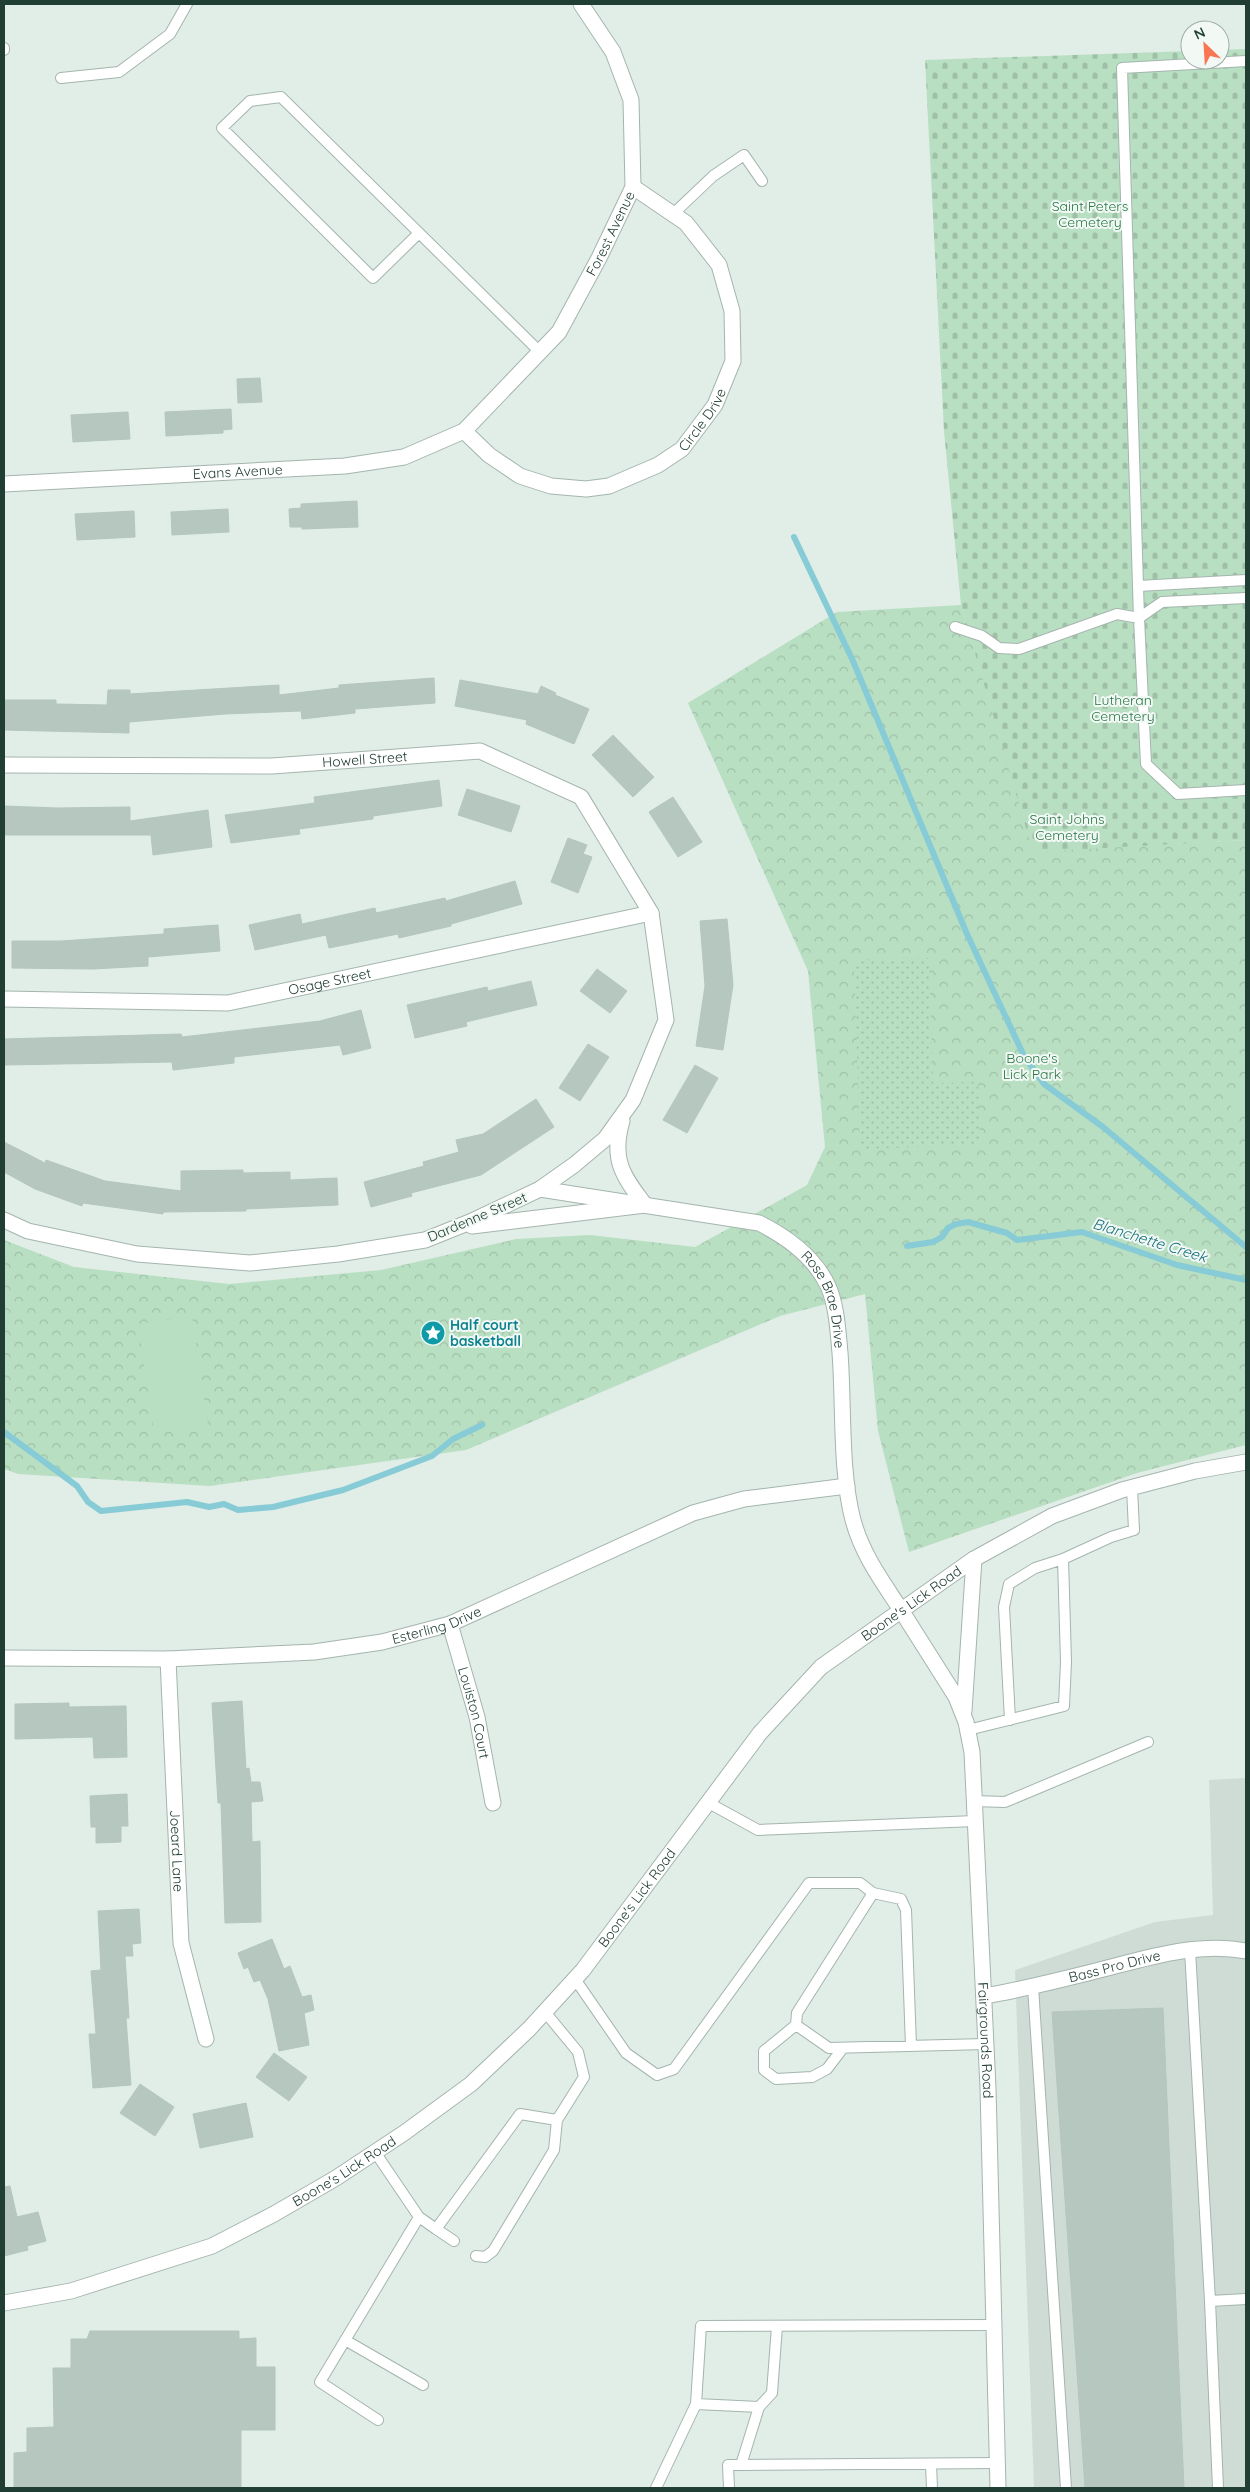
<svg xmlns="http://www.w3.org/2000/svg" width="1250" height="2492" viewBox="0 0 1250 2492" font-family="Quicksand,sans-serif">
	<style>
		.built { fill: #cfdcd6 }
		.forest { fill: url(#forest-crowns) }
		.cemetery { fill: url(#cemetery-stones) }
		.garden { fill: url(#garden-dots) }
		.pitch { fill: #b9dfc2 }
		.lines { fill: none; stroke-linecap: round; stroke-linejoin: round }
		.stream { stroke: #86cbd5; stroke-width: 6 }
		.building { fill: #b6c7c0; stroke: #b3c7be }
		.service-casing { stroke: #a4b5ae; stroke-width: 12 }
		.minor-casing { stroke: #a4b5ae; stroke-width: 17 }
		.tertiary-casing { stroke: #a4b5ae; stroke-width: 17 }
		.service { stroke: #fff; stroke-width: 10 }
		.minor { stroke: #fff; stroke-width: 15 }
		.tertiary { stroke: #fff; stroke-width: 15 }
		.labels { text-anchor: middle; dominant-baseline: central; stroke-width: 4; stroke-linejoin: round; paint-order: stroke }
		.park-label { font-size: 14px; fill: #297745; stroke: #f2f9f5 }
		.street-label { font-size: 14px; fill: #213e35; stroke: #f2f9f5 }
		.culture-label { font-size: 14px; font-weight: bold; fill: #0d838f; stroke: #f2f9f5; text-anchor: start }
		.water-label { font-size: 15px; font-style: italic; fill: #17707d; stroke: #f2f9f5 }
	</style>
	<defs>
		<pattern id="forest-crowns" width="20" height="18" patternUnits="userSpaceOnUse" patternTransform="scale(1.25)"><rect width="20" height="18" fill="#b9dfc2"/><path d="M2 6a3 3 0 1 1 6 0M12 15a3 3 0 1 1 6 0" fill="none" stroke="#9fc0a7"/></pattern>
		<pattern id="cemetery-stones" width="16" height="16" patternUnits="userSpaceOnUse" patternTransform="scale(1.25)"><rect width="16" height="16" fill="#b9dfc2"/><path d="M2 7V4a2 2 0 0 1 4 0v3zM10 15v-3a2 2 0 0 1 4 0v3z" fill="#9fc0a7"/></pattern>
		<pattern id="garden-dots" width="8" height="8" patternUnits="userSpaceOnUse" patternTransform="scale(1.25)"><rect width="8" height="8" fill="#b9dfc2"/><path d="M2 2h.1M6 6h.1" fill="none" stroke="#9fc0a7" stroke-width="1.8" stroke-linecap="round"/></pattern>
	</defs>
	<rect width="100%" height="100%" fill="#e1ede7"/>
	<!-- built -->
	<path class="built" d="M1246,1778v710h-212l-19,-518 140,-48 58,-7 -4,-135z"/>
	<!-- forest -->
	<path class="forest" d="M961,605l73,246 212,-11v605l-109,28 -228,79 -31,-121 -13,-137 -85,22 -314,134 -256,36 -192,-12 -14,-5v-229l70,27 155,17 152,-14 135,-31 74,-4 105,12 112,-62 18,-38 -17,-176 -120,-268 149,-91z"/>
	<!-- cemetery -->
	<path class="cemetery" d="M1246,49v791l-213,12 -72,-247 -17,-174 -19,-371 265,-9v9h30v-10z"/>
	<!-- garden -->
	<path class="garden" d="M929,958l4,125 45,-1 2,63 -120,4 -6,-189z"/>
	<!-- pitch -->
	<path class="pitch" d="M1246,1072v43l-17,-4z
		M192,1316l16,109 -54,7 -16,-108z"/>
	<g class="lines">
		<!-- stream -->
		<path class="stream" d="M794,537l59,124 114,273 57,122 20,28 59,43 143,120
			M907,1246l26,-4 9,-5 6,-9 8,-4 12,-2 39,11 10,7 65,-8 95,33 69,15
			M4,1432l73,54 11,16 13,9 86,-9 22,5 15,-3 14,6 35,-3 70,-17 89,-34 21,-17 29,-14"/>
	</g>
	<!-- building -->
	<path class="building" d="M260,378l2,24 -24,1 -1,-24z
		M231,409l1,20 -9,1v3l-57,3 -1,-24z
		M128,412l2,27 -57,3 -2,-27z
		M357,501l1,26 -56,2v-2h-12l-1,-18 12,-1v-4z
		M228,509l1,23 -57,3 -1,-23z
		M134,511l1,26 -58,3 -2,-26z
		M434,678l1,25 -80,6v4l-53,6 -1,-8 -76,3 -96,8v11l-125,-3v-30h52v4l51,1 1,-15h22v4l149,-9v10l60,-7v-3z
		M460,680l78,14 3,-8 15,7 -1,2 34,14 -15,35 -48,-20 1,-4 -72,-14z
		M613,735l41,42 -21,20 -41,-42z
		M439,780l3,26 -69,10v3l-74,10 1,5 -69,9 -6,-28 90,-12 -1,-6z
		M467,789l53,17 -9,26 -53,-17z
		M673,797l29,45 -24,15 -29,-45z
		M4,806l53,2 73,-1v14l78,-11 4,37 -59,8 -2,-20h-147z
		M568,838l19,7 -4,9 9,3 -14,36 -27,-11z
		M515,881l7,23 -71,20v2l-52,12 -1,-4 -69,14 -3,-13 -71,15 -6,-25 51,-11 2,10 73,-16 1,5 69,-15 1,3z
		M727,919l6,66 -10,65 -27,-4 9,-60 -5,-65z
		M218,925l2,26 -72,6v9l-55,3 -81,-1v-27h49l103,-7v-5z
		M597,969l30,22 -17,22 -30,-22z
		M531,981l6,24 -71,17 1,4 -52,12 -8,-33 80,-18 1,4z
		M361,1010l10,38 -28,7 -3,-10 -106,12v6l-61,7 -1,-8 -168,3v-26l177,-5 1,3 138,-16z
		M588,1044l21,13 -29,44 -21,-13z
		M695,1065l23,13 -31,55 -24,-13z
		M536,1099l18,28 -73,48 -70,18 1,3 -41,11 -7,-25 60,-16 -1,-4 36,-10 -3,-12 27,-6z
		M4,1142l41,21 1,-3 59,21 76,10v-20l62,-1v3l47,-1v8l47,-2 1,27 -92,4v2l-83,1v2l-80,-11 -1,3 -47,-17 -31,-17z
		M242,1701l4,68 3,-1 2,14h9l3,19 -12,1 1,40 8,-1 1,81 -36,1 -4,-120h-3l-6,-100z
		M69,1703v4l57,-1 1,51 -33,1 -1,-21 -78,2v-35z
		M127,1794l1,32h-7v16l-25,1v-16h-5l-1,-31z
		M139,1909l2,34 -9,1 1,12h-8l4,62h-3l5,67 -38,3 -4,-54h7l-5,-63 10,-1 -3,-59z
		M272,1939l12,30 6,-3 12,31 9,-2 3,15 -10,3 5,32 -30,6 -11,-52 -8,-19 -6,2 -6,-15 -4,2 -6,-16z
		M1163,2008l21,480h-99l-33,-476z
		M274,2053l33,24 -18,24 -33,-24z
		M140,2084l34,23 -19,29 -35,-23z
		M246,2103l7,34 -53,11 -7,-34z
		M10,2186l7,31 21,-5 8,29 -19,5 1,4 -24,6v-69z
		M90,2331h149v8l17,-1v29h19v63h-34v58h-227v-35l13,-1v-24l27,-1 -1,-59h18v-29h16z"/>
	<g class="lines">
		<defs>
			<path id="service" d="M4,50v-2
				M61,78l58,-6 51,-38 17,-30
				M673,214l40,-38 31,-21 18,26
				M419,233l-46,45 -151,-150 28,-27 31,-4c86,85 173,170 259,255
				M1138,586l108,-6
				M1246,598l-84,4 -23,16 7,146 32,30 68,-4
				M955,627l27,9 17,12 20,1 98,-35 22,4 -17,-550 124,-7
				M1010,1720l-6,-113 5,-23 26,-16 28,-9
				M968,1730l96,-24 2,-44 -3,-103 48,-22 23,-7 -2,-42
				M974,1801l31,1 143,-60
				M707,1802l51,28 217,-9
				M873,1893l28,6 5,11 5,136
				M1190,1950l20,351 36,-2
				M575,1979l51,74 31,22 17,-6 135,-186h51l13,10 -76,120 -1,12 -32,26v19l12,9 36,-2 15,-8 16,-21
				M1033,1987l33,501
				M545,2012l33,40 6,25 -27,43
				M796,2025l33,23 157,-4
				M375,2152l44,65 17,12
				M454,2241l-18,-12 84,-115 37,6 -3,30 -61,101 -8,6 -9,-1
				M1210,2301l8,187
				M345,2340l78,45
				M696,2404l63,3 -18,58h-13l1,23
				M759,2407l13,-14 5,-67
				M378,2420l-58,-38 99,-165
				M931,2464l1,24
				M741,2465l257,-2
				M656,2488l40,-84 5,-78 293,-1"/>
			<g id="minor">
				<path id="s1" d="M464,431l25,24 31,21 31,10 35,3 23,-3 49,-21 24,-16 33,-44 18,-44 -1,-50 -13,-46 -33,-42 -53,-36"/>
				<path id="s2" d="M4,484l341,-18 59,-9 60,-26 95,-99 40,-74 34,-71 -2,-87 -18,-48 -32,-48"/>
				<path id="s3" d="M4,765l268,1 208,-15 101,46 70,116 15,107 -33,80 -28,39 -31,26 -34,24 -70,33 -45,18 -87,14 -88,9 -113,-9 -109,-23 -24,-11"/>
				<path id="s4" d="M4,999l224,4 423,-90"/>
				<path id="s5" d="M540,1189l219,34c28,14 55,33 69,63 9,20 10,46 12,67 4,52 0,118 13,167 9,34 29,61 48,90"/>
				<path d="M472,1226l173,-21c-23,-30 -34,-46 -23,-84"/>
				<path id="s6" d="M450,1624l27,93 16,86"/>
				<path id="s7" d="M4,1658l164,1 146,-7 68,-10 68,-18 243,-111 51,-14 103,-13"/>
				<path id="s8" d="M168,1659l13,284 25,96"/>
				<path id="s9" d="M984,1996c37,-6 72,-15 108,-24 49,-12 103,-31 154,-21"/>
			</g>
			<g id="tertiary">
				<path id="s10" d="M901,1610l55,87 10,25 6,30 16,336 10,400"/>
				<path d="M964,1711l10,-152"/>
				<path id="s11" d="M4,2303l67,-12 141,-45 62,-32 62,-36 68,-45 67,-49 58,-55 54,-59 177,-237 61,-66 153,-108 78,-43 70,-26 73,-19 51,-9"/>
			</g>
		</defs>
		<!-- service casing -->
		<use href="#service" class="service-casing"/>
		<!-- minor casing -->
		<use href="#minor" class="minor-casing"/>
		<!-- tertiary casing -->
		<use href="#tertiary" class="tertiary-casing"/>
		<!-- service -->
		<use href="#service" class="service"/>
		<!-- minor -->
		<use href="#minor" class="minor"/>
		<!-- tertiary -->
		<use href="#tertiary" class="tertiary"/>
	</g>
	<!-- icons -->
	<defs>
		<symbol id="sight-disc" viewBox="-11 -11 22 22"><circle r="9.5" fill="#0f9aa8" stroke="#f2f9f5"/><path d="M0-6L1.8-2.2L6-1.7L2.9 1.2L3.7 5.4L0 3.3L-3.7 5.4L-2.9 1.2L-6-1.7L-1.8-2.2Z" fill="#fff"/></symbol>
	</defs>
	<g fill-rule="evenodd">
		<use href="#sight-disc" x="419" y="1319" width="28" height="28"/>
	</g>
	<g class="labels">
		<!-- park labels -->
		<g class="park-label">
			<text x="1090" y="206">Saint Peters<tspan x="1090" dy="16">Cemetery</tspan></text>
			<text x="1123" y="700">Lutheran<tspan x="1123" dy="16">Cemetery</tspan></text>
			<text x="1067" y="819">Saint Johns<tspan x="1067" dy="16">Cemetery</tspan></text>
			<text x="1032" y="1058">Boone's<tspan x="1032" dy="16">Lick Park</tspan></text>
		</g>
		<!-- street labels -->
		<g class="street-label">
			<text stroke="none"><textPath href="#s2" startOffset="715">Forest Avenue</textPath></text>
			<text stroke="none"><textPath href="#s1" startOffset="281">Circle Drive</textPath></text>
			<text stroke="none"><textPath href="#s2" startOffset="234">Evans Avenue</textPath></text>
			<text stroke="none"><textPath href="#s3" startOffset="361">Howell Street</textPath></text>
			<text stroke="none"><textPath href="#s4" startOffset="328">Osage Street</textPath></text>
			<text transform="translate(477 1217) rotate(-23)">Dardenne Street</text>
			<text stroke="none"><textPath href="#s5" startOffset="328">Rose Brae Drive</textPath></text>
			<text stroke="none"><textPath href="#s11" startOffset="1178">Boone's Lick Road</textPath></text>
			<text stroke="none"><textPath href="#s7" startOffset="436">Esterling Drive</textPath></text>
			<text stroke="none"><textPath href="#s6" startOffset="92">Louiston Court</textPath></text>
			<text stroke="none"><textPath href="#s8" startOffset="192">Joeard Lane</textPath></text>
			<text stroke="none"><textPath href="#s11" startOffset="772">Boone's Lick Road</textPath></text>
			<text stroke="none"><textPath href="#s9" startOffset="134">Bass Pro Drive</textPath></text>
			<text stroke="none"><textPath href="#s10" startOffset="449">Fairgrounds Road</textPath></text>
			<text stroke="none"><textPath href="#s11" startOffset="368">Boone's Lick Road</textPath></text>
		</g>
		<!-- culture labels -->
		<g class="culture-label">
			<text x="450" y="1325">Half court<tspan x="450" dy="16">basketball</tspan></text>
		</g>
		<!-- water labels -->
		<g class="water-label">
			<text transform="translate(1150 1240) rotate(17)">Blanchette Creek</text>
		</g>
	</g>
	<!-- border -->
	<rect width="1250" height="2492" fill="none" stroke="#213e35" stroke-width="10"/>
	<!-- north arrow -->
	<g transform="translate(1205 45) rotate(335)"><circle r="24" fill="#f2f9f5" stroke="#9eaea8"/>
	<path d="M0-4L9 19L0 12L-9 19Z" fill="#f97653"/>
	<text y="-8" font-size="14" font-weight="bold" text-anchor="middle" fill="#213e35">N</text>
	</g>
</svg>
